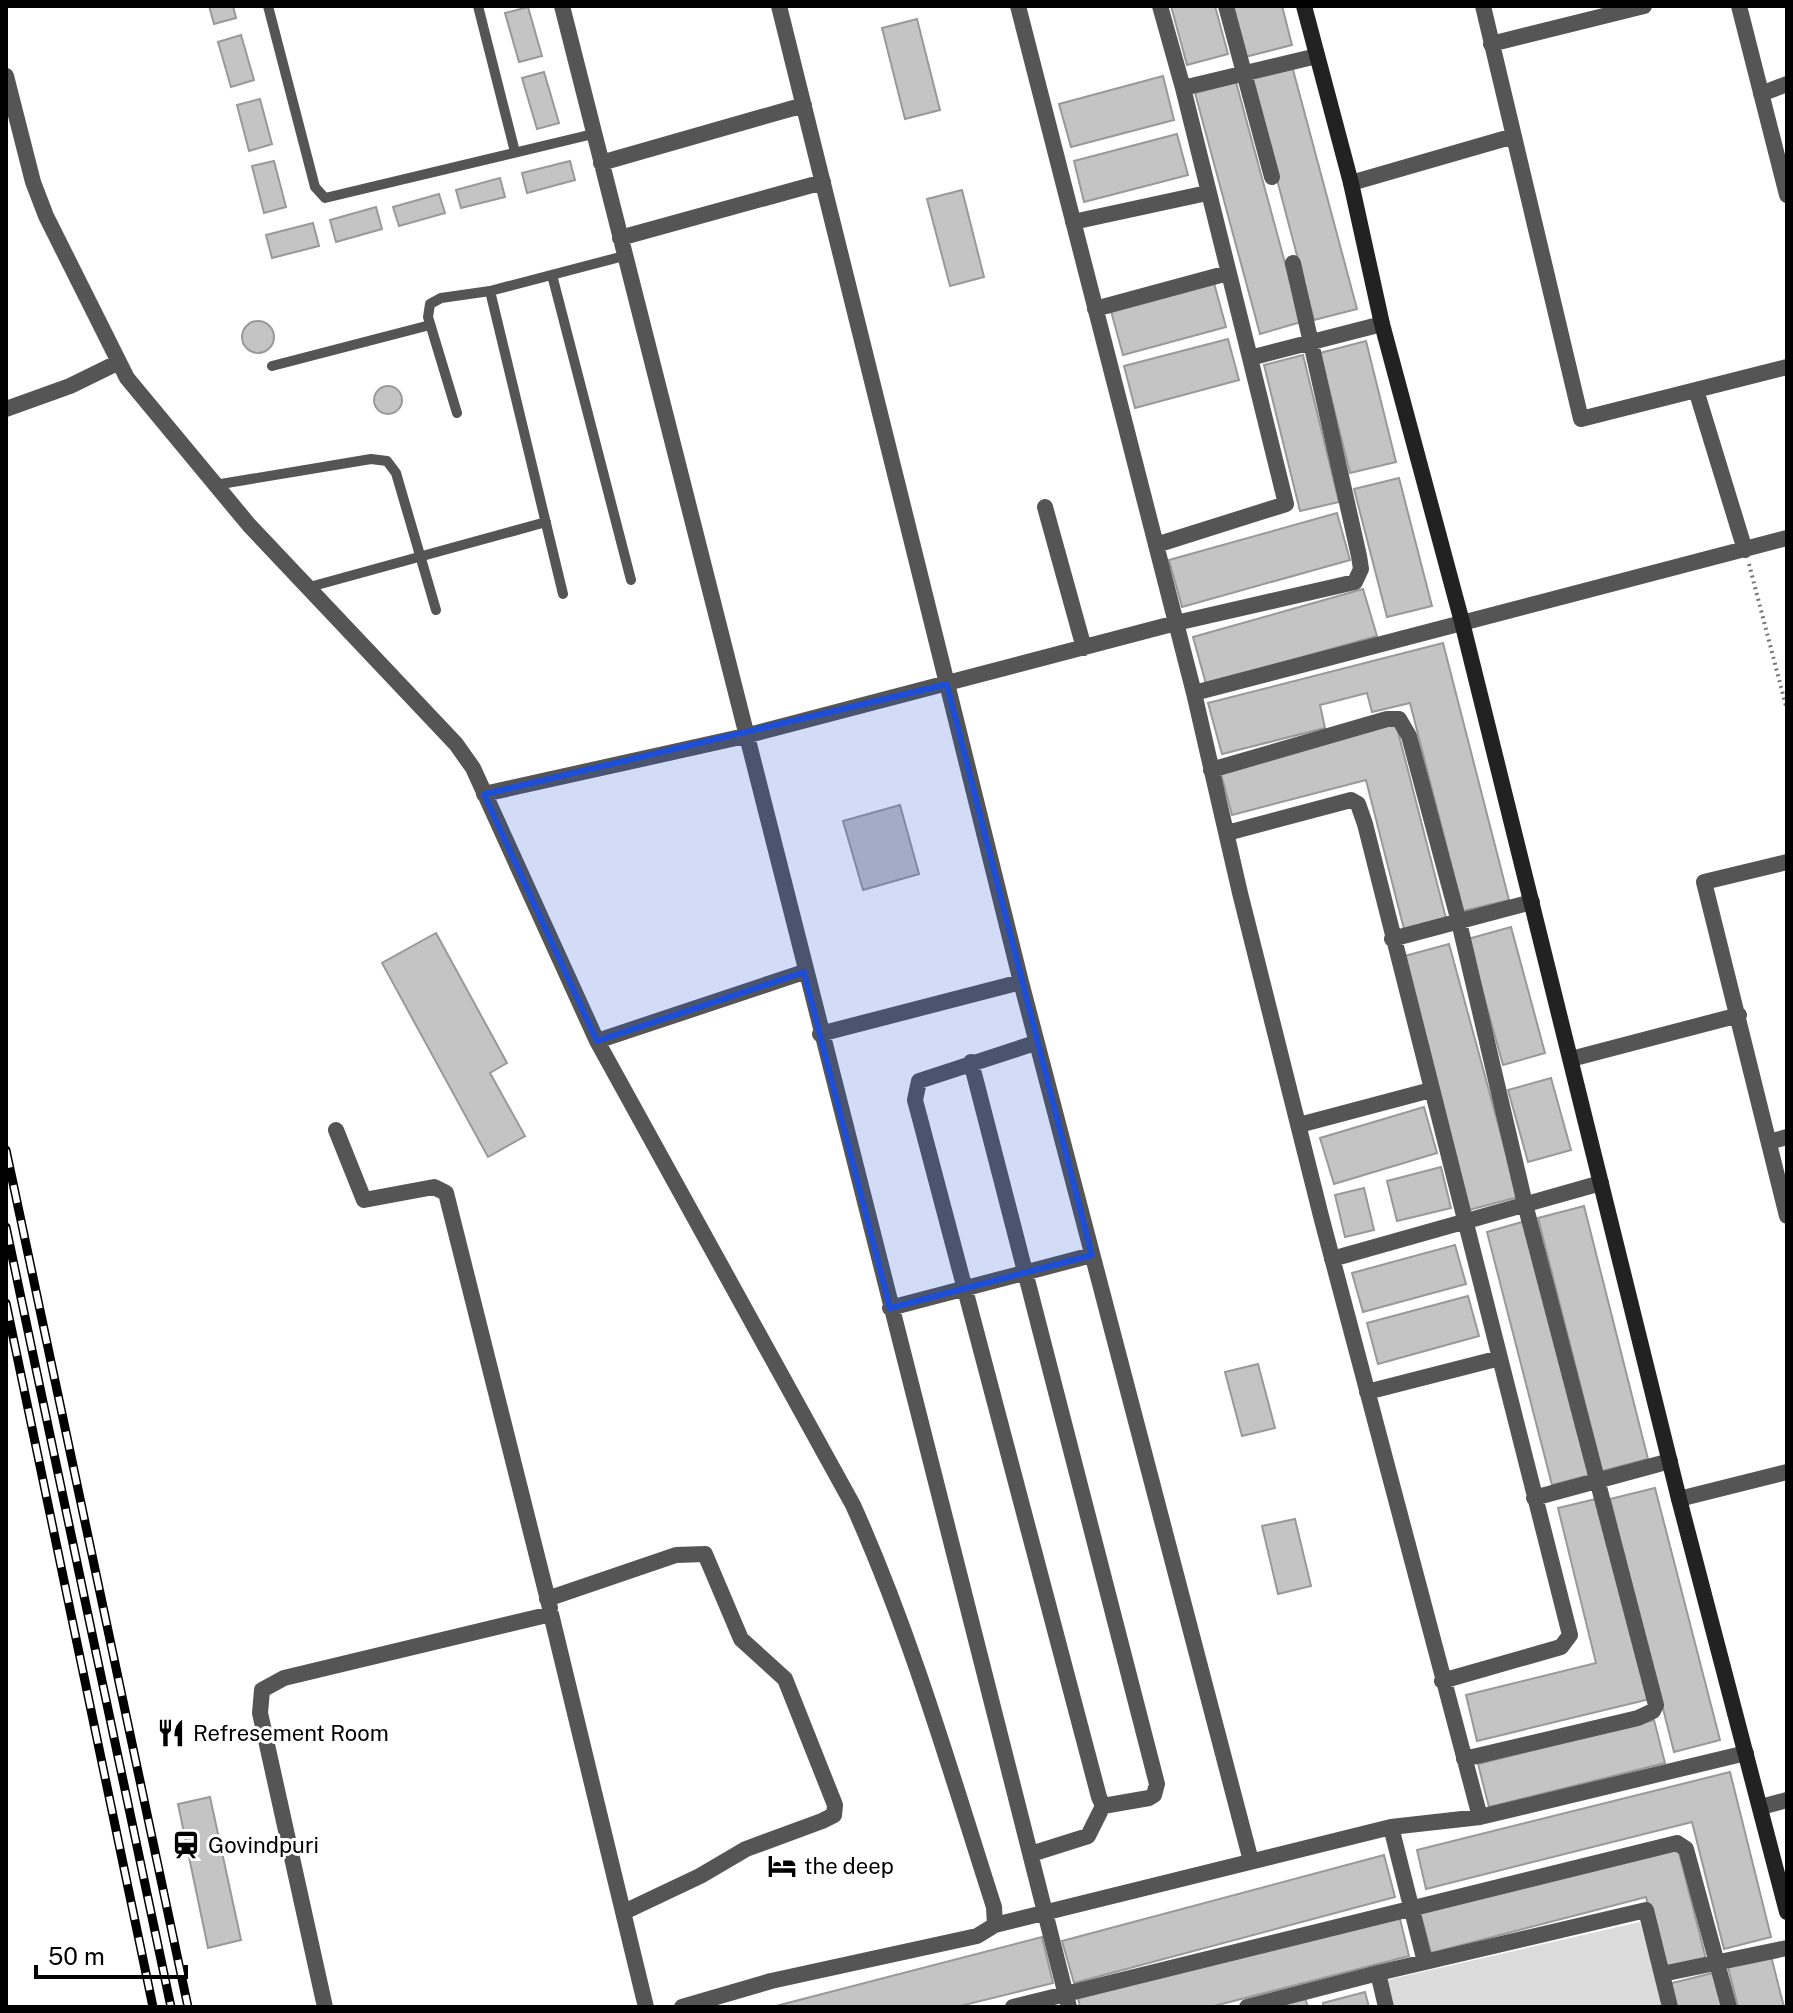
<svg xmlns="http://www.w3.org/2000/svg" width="1793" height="2013" viewBox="0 0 1793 2013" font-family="'Public Sans',sans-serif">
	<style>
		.green { fill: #dcdcdc }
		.building { fill: #c4c4c4; stroke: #999; stroke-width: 2 }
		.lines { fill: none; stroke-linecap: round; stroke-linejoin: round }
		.path { stroke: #777; stroke-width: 4; stroke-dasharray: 2 4; stroke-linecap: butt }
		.lane { stroke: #555; stroke-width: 10 }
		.street { stroke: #555; stroke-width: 16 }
		.secondary { stroke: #222; stroke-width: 16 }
		.rail-casing { stroke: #000; stroke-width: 9 }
		.rail { stroke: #fff; stroke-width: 6; stroke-dasharray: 18; stroke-linecap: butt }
		.marked { fill: #1d4ed8; fill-opacity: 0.2; stroke: #1d4ed8; stroke-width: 6; stroke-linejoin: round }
		.labels { text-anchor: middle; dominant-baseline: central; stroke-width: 6; stroke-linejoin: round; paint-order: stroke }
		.poi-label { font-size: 22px; fill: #000; stroke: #fff; text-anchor: start }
	</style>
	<rect width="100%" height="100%" fill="#fff"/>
	<!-- green -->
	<path class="green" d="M1640,1922l23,85h-270l-6,-27z"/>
	<!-- building -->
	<path class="building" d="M209,6h24l3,12 -22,6z
		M1171,6h44l13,48 -41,11z
		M1232,6h50l10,39 -47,12z
		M528,7l14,49 -23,6 -14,-49z
		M917,19l23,91 -35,9 -23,-91z
		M241,35l13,45 -23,7 -13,-45z
		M1292,66l65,243 -43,11 -64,-243z
		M544,72l15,51 -22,6 -15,-51z
		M1163,76l11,44 -103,27 -12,-43z
		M1236,82l65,240 -41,12 -65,-241z
		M260,99l12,45 -23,7 -12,-46z
		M1177,134l11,41 -104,27 -10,-41z
		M274,161l12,46 -22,6 -12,-47z
		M570,161l5,19 -48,13 -5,-20z
		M500,178l5,19 -44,11 -5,-18z
		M962,190l22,87 -34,9 -23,-87z
		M439,194l6,19 -46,13 -6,-19z
		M376,207l6,22 -46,13 -6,-22z
		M313,223l6,23 -47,12 -6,-23z
		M1214,283l12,44 -103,28 -12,-44z
		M242 337a16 16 0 1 1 32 0a16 16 0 1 1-32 0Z
		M1228,339l11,41 -104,28 -11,-42z
		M1366,341l30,121 -46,11 -30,-120z
		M1303,355l36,147 -39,9 -36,-146z
		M374 400a14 14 0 1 1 28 0a14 14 0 1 1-28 0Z
		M1399,478l33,128 -45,11 -33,-128z
		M1337,513l13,47 -168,47 -13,-47z
		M1363,589l14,47 -171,48 -13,-47z
		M1443,643l66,257 -46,11 -53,-208 -38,9 -5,-19 -47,12 5,23 -103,26 -14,-51z
		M1396,724l51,198 -42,11 -39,-153 -134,35 -12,-45z
		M900,805l19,69 -56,16 -20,-69z
		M1511,927l34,126 -42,12 -35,-126z
		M436,933l71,130 -17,10 35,63 -37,21 -106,-194z
		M1449,944l69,253 -49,13 -68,-253z
		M1551,1078l20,72 -43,12 -20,-72z
		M1424,1107l13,46 -103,31 -14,-46z
		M1441,1167l10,41 -54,13 -10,-40z
		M1364,1188l10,42 -29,7 -10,-42z
		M1584,1206l64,253 -46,12 -64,-253z
		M1529,1220l65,254 -42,11 -65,-253z
		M1455,1245l11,39 -103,28 -11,-39z
		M1468,1296l11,40 -101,28 -11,-41z
		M1258,1364l17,64 -33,8 -17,-64z
		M1655,1488l65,252 -46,12 -64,-253z
		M1600,1498l50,201 -173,42 -11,-46 130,-32 -38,-155z
		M1295,1519l16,67 -33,8 -16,-68z
		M1654,1720l11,43 -176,44 -11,-43z
		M1730,1772l41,165 -47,12 -32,-127 -266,67 -9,-39z
		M210,1797l31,143 -33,8 -30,-144z
		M1677,1845l29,114 -41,10 -19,-72 -215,56 -11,-41z
		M1384,1855l11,42 -321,86 -12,-42z
		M1399,1915l10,41 -199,51h-130l-2,-9z
		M1042,1937l11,46 -97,24h-184z
		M1771,1956l13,51h-46l-10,-40z
		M1713,1973l9,34h-48l-6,-23z
		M1365,1992l4,15h-45l-1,-4z
		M1305,1998l3,9h-37z"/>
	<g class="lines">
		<!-- path -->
		<path class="path" d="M1749,564l38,146"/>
		<!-- lane -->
		<path class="lane" d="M268,6l47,181 10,11 268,-64
			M478,6l37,146
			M552,275l79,305
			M490,291l73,303
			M272,366l158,-41
			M457,413l-29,-96 2,-13 11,-6 49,-7 134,-35
			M215,485l156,-26 16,2 9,12 40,137
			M306,588l240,-66"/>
		<!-- street -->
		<path class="street" d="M562,6l507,2001
			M779,6l242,976
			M1018,6l176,687 46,200 82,327 158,597
			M1160,6l23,82
			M1226,6l46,171
			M1483,6l98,413 206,-52
			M1739,6l48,189
			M1491,44l153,-38
			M6,76l27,106 13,34 81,162 122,147 207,219 17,24 124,273 256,464c58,129 98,268 141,402l1,18 -18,11 -206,45 -89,26
			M1761,94l26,-10
			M601,163l203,-58
			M1351,183l163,-47
			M1073,222l134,-29
			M620,238l203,-56
			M1095,309l133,-36
			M1250,358l-67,-270 134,-32
			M1696,390l49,160
			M6,409l64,-23 47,-23
			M1045,507l39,141
			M1156,545l130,-41 -36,-146 132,-34
			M1194,693l593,-155
			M1211,770l176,-51h12l10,17 50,186 66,282 131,501 -3,6 -15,7 -174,41
			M484,794l261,-58 431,-113 179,-41 6,-13 -2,-13 -66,-293
			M1227,833l124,-33 7,4 7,20 205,811 -9,12 -119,34
			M1787,862l-83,20 83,334
			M1392,939l140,-37
			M820,1034l201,-52 230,879
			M597,1041l207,-69
			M1571,1059l168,-44
			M971,1062l186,722 -3,11 -5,3 -46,8 -4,-9 -184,-697 4,-19 116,-38
			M1299,1125l132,-35
			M336,1130l28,70 70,-13 12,6 104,415
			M1769,1142l18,-5
			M1332,1259l269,-76
			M890,1308l202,-53
			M1367,1392l133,-34
			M1534,1498l136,-37
			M1679,1499l108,-27
			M547,1599l129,-44 29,-1 36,85 44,40 50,126 -1,10 -12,6 -76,28 -46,27 -76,36
			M1761,1807l26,-7
			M1391,1827l34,135
			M1031,1854l57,-18 15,-30
			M995,1925l396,-98 89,-10 266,-64
			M1662,1974l125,-26
			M325,2007l-65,-294 2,-23 22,-12 267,-64 95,393
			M1013,2007l664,-164 9,6 43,158
			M1247,2007l131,-34
			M1386,2007l-8,-34 268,-63 24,97"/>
		<!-- secondary -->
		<path class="secondary" d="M1304,6l47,177 31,141 80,298 217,877 108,413"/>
		<defs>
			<path id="rail" d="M6,1150l182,857
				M6,1227l165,780
				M6,1303l147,704"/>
		</defs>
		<!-- rail casing -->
		<use href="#rail" class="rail-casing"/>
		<!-- rail -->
		<use href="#rail" class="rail"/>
	</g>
	<!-- marked area -->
	<path class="marked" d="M947,684l145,571 -202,53 -86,-336 -207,69 -113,-247z"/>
	<!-- icons -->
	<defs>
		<symbol id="restaurant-bare" viewBox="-9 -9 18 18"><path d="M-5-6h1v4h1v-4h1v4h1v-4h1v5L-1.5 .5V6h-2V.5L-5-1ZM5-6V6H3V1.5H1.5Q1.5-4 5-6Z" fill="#000" stroke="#fff" stroke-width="2.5" paint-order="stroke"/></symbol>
		<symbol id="station-bare" viewBox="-9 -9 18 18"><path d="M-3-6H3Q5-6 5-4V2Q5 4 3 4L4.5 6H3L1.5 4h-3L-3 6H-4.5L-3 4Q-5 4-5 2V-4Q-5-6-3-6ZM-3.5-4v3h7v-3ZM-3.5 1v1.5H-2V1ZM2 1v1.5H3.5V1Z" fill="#000" stroke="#fff" stroke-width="2.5" paint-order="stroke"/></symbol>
		<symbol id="hotel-bare" viewBox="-9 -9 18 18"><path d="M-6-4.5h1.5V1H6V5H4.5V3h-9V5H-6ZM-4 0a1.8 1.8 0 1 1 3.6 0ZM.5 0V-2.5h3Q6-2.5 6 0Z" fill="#000" stroke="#fff" stroke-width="2.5" paint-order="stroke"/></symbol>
	</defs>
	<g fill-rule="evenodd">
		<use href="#restaurant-bare" x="151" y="1713" width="40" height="40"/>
		<use href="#station-bare" x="166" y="1825" width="40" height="40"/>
		<use href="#hotel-bare" x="762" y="1846" width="40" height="40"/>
	</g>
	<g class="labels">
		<!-- poi labels -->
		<g class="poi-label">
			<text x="193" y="1733">Refresement Room</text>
			<text x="208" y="1845">Govindpuri</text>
			<text x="804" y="1866">the deep</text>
		</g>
	</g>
	<!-- border -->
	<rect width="1793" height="2013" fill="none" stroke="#000000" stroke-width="16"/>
	<!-- scale -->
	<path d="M36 1965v12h150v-12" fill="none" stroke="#000000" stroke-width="4"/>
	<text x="48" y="1965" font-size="24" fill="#000000" stroke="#ffffff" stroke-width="6" paint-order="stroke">50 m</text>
</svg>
